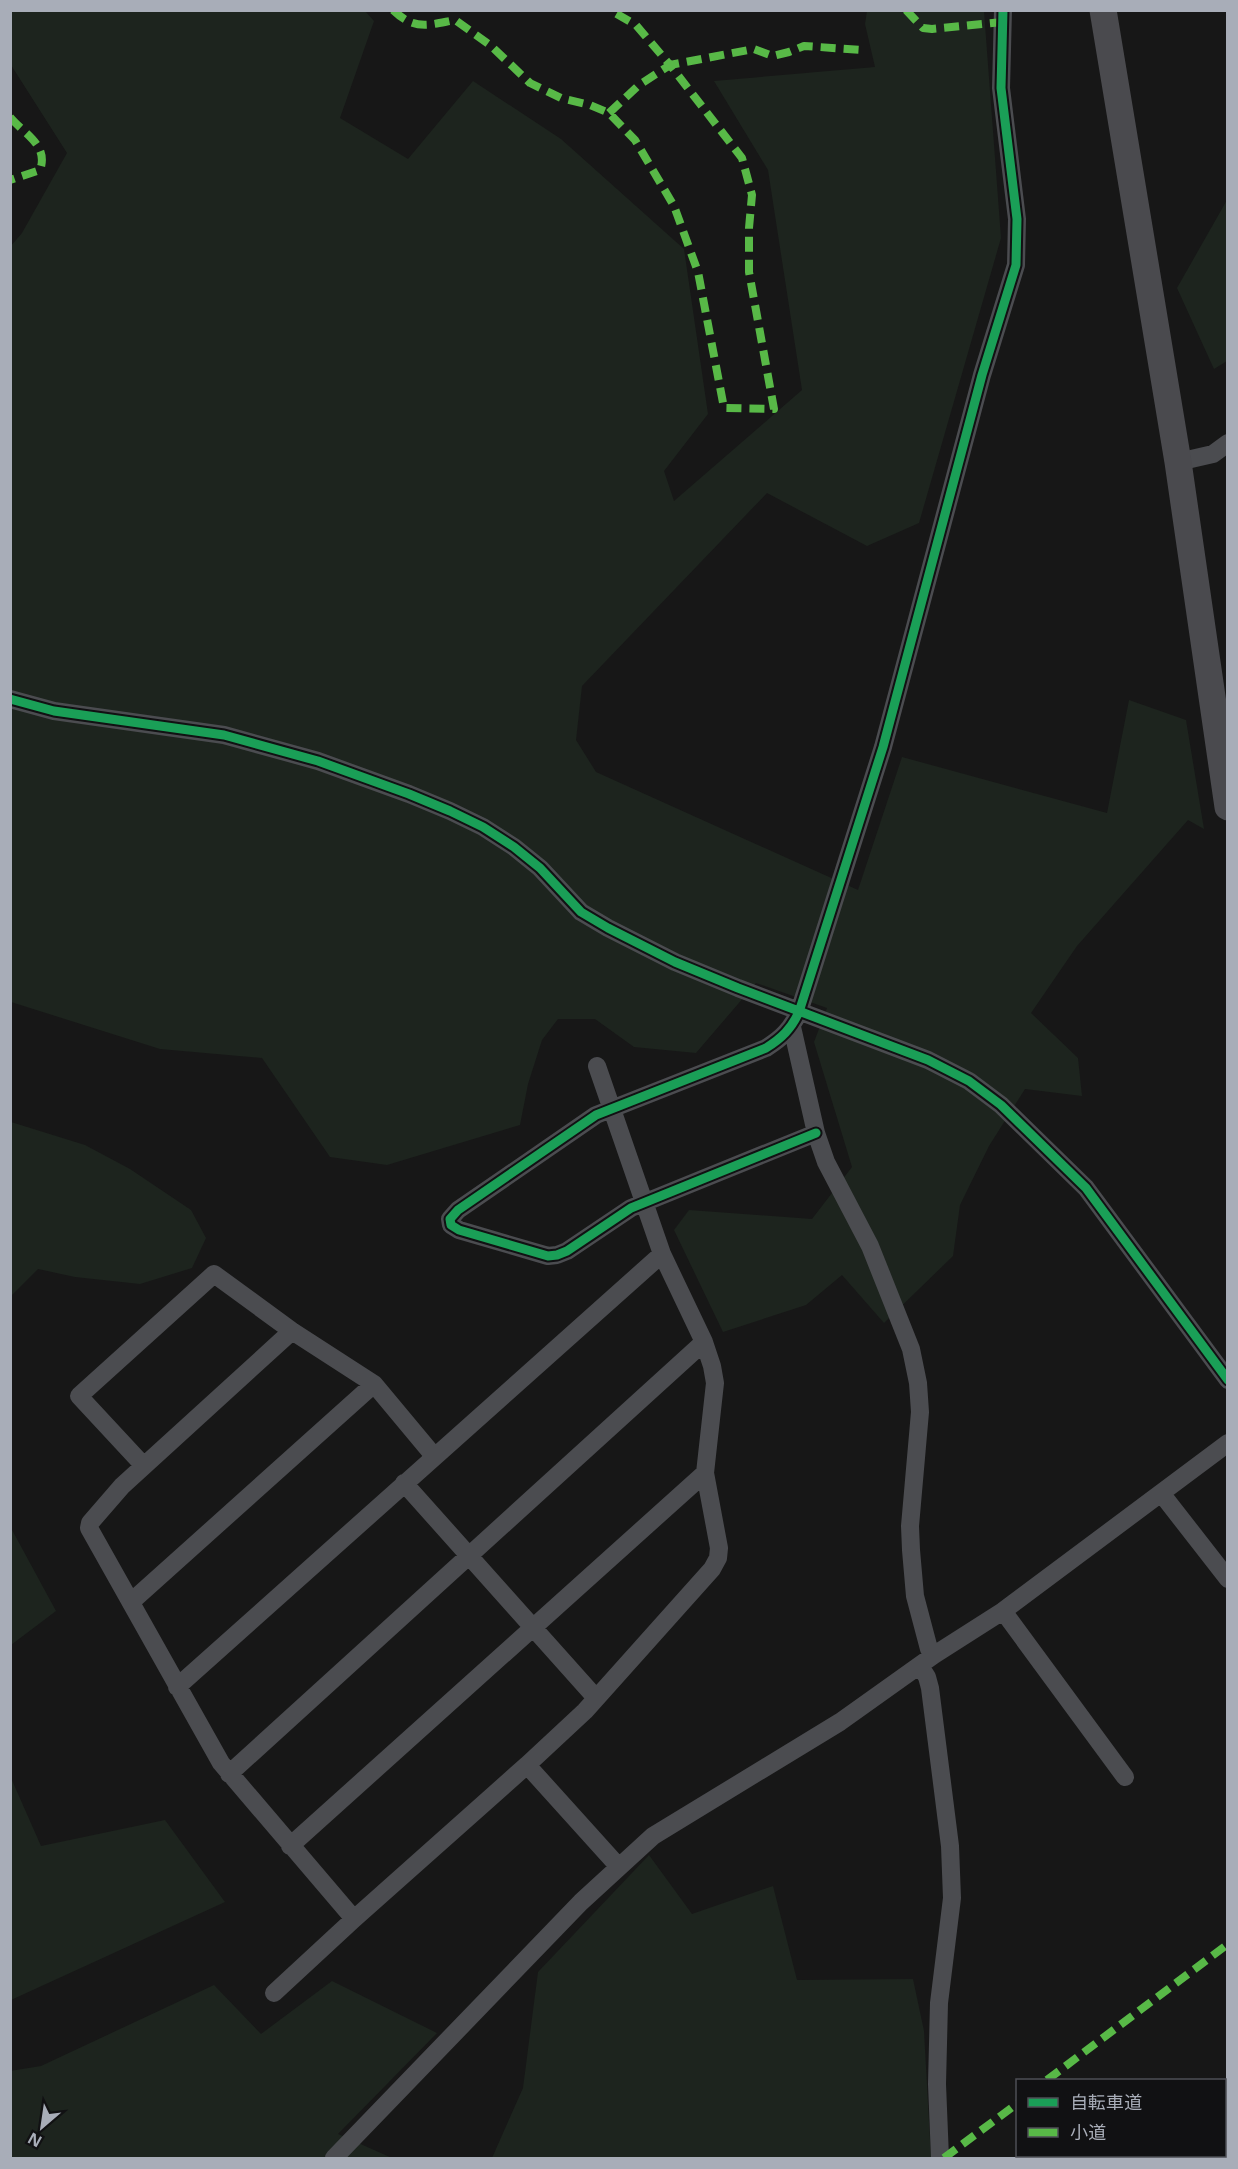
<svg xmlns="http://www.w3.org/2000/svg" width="1238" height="2169" viewBox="0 0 1238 2169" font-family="'Noto Sans','Noto Sans JP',sans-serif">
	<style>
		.green { fill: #1d241e }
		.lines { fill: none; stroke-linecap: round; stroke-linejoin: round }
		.street { stroke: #4b4c50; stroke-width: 18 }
		.secondary { stroke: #4a4a4e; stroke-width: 27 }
		.quiet { stroke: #58b947; stroke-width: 8; stroke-dasharray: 15 8; stroke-linecap: butt }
		.cycleway-casing { stroke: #111113; stroke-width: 13 }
		.cycleway { stroke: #1a9f57; stroke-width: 9 }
	</style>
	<rect width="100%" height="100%" fill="#171717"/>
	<!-- green -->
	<path class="green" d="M11,11h354l9,10 -34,97 68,41 65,-78 88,58 123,110 24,165 -44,57 10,30 128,-111 -34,-220 -54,-89 161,-14 -10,-43 2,-13h117l17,227 -82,285 -52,23 -100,-53 -185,193 -6,54 20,32 262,118 44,-133 205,56 22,-113 57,20 18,109 -16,-9 -111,126 -46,67 47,45 4,38 -57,-7 -36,57 -29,59 -7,51 -69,67 -42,-48 -36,30 -83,27 -49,-102 15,-20 123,9 40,-52 -38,-125 13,-34 -71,-25 -60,70 -62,-6 -39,-28h-37l-16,21 -14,44 -8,41 -133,40 -57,-8 -68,-99 -102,-9 -149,-47 -1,-755 12,-14 45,-80 -56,-88z
		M1227,200v161l-13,8 -37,-81z
		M11,1122l74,23 45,24 61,41 15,28 -14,30 -52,16 -65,-7 -37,-8 -27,27z
		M11,1528l45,83 -45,34h-1z
		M11,1778l30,68 124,-26 60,82 -214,98z
		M649,1855l43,59 81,-28 24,94 116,-1 11,52 7,127h-439l31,-70 15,-116z
		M332,1981l105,52 -99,101 54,24h-381l-1,-87 31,-5 173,-81 47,49z"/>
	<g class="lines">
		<!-- street -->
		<path class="street" d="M1178,462l35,-8 15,-11
			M10,699l44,12 170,24 94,26 91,33 41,17 33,16 31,20 26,21 41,44 27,16 67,34 63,26 190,72 41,21 32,24 85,83 142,192
			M792,1027l24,106 10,29 44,84 41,103 7,34 2,29 -10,114 1,24 4,46 14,53 5,6
			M816,1133l-185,75 -64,43 -10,4 -9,1 -89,-26 -8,-5 -1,-6 8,-9 138,-95 170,-67c16,-10 25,-19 33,-36l84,-265 99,-372 34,-110 1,-46 -16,-131 2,-78
			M292,1331l-170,155 -32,37 -1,5 132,235 133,156
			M144,1466l-65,-70 135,-122 78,57 82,53 60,72
			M404,1483l192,215
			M1161,1493l67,86
			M131,1602l243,-218
			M1003,1611l122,166
			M920,1666l7,11 3,11 20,158 2,52 -13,105 -2,81 3,74
			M177,1687l485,-433
			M527,1765l92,102
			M229,1774l475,-432
			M290,1846l415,-373
			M274,1993l80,-74 173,-154 58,-54 127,-142 6,-11 1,-10 -14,-75 10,-90 -3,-17 -8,-24 -42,-88 -65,-188
			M334,2158l247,-256 72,-66 187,-114 94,-67 69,-44 225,-168"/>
		<!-- secondary -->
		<path class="secondary" d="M1103,10l75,452 50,345"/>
		<!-- quiet -->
		<path class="quiet" d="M393,10c22,21 35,15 62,10l35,25 40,38 31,15 29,7 19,8 26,27 39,66 24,66 26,136 50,1 -25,-137v-44l3,-33 -10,-37 -72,-93 84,-16 19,7 16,-4 15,-6 59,4
			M906,10l17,18 9,1 71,-7
			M609,113l30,-28 31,-20 -34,-40 -26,-15
			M10,117c14,17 39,28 30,53l-30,10
			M1047,2080l181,-136
			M944,2158l74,-55"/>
		<defs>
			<path id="cycleway" d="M10,699l44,12 170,24 94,26 91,33 41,17 33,16 31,20 26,21 41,44 27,16 67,34 63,26 190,72 41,21 32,24 85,83 142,192
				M816,1133l-185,75 -64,43 -10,4 -9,1 -89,-26 -8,-5 -1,-6 8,-9 138,-95 170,-67c16,-10 25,-19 33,-36l84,-265 99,-372 34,-110 1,-46 -16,-131 2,-78"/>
		</defs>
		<!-- cycleway casing -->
		<use href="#cycleway" class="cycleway-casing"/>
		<!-- cycleway -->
		<use href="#cycleway" class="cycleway"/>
	</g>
	<!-- border -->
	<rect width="1238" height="2169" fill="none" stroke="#a8adb8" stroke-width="24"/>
	<!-- legend -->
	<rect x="1016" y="2079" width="210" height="78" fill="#111113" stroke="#4d4f55" stroke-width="1.5"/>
	<rect x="1028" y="2098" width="30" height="9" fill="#1a9f57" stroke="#4d4f55" stroke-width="1.5"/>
	<text x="1070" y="2109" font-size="18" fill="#a8adb8">自転車道</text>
	<rect x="1028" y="2128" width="30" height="9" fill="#58b947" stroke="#4d4f55" stroke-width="1.5"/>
	<text x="1070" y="2139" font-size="18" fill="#a8adb8">小道</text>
	<!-- north arrow -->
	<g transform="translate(42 2127) rotate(209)" stroke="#111113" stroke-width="4.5" paint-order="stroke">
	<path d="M0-4.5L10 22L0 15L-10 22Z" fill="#a8adb8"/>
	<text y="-9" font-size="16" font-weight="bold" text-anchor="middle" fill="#a8adb8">N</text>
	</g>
</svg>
